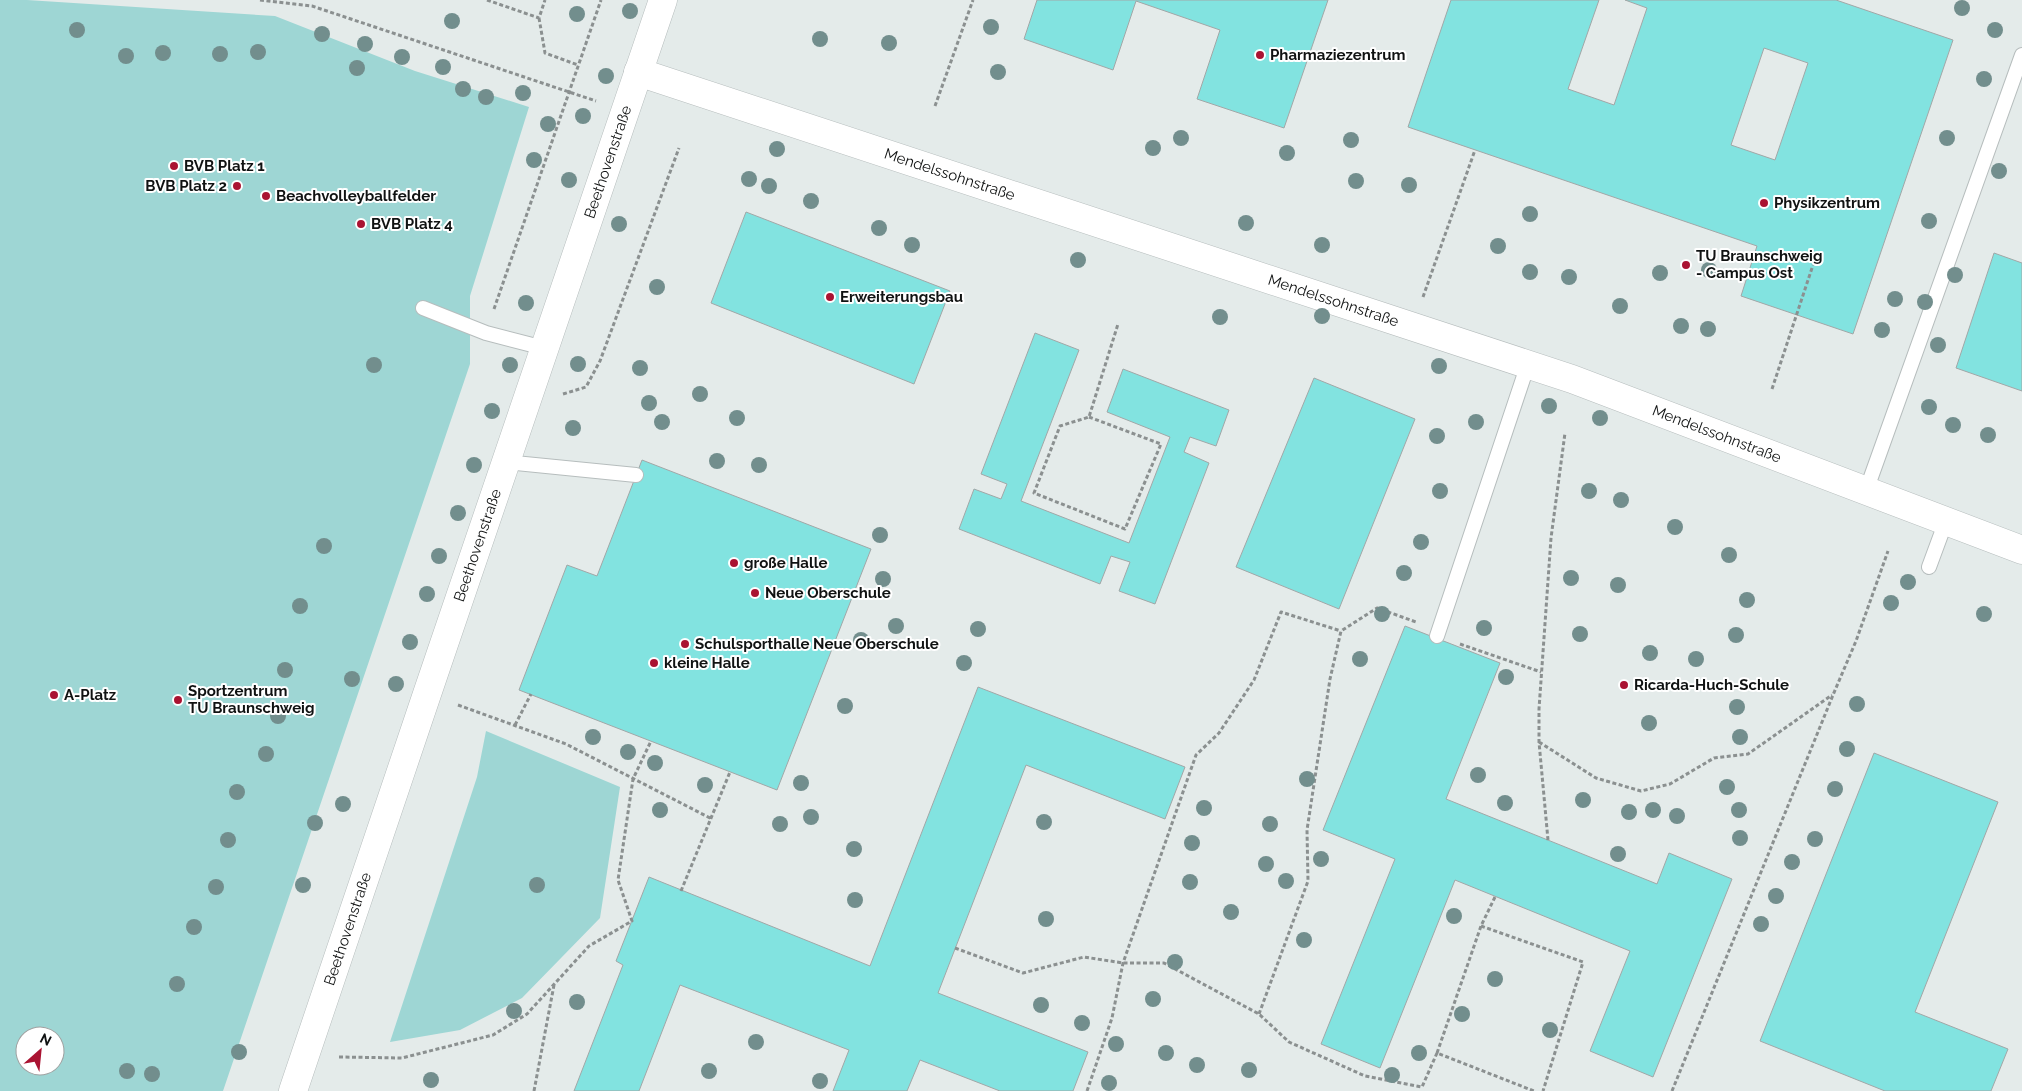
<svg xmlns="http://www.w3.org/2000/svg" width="2022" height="1091" viewBox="0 0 2022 1091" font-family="Raleway,sans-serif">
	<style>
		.green { fill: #9ed6d4; fill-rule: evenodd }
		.building { fill: #82e3e0; stroke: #a1a7a7; fill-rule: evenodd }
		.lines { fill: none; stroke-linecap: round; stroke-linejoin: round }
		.lane-casing { stroke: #b6bdbd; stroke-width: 16 }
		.street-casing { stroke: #b6bdbd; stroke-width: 29 }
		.path { stroke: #8b9090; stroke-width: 3; stroke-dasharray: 4 2.5; stroke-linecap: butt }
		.lane { stroke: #fff; stroke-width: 14 }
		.street { stroke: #fff; stroke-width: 28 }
		.tree { fill: #728e8d }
		.poi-dot { fill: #aa1332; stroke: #fff; stroke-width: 2 }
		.labels { text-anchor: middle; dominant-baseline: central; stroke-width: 4; stroke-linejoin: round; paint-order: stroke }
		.poi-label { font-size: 15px; font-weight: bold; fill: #101212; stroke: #fff; text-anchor: start }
		.street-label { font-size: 15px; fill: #101212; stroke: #fff }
	</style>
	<rect width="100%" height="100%" fill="#e4ebea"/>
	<!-- green -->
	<path class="green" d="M0,0h27l248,16 140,55 114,36 -59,189v68l-247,727h-223zM25,1036h30v30h-30z
		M486,731l134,56 -20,131 -78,80 -62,32 -70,12 87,-265z"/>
	<!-- building -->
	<path class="building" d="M1037,0h291l-44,128 -87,-29 23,-69 -84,-29 -23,69 -89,-31z
		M1451,0h148l-31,89 46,16 33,-97 -22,-8h211l117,40 -100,294 -112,-38 16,-50 -349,-119zM1764,48l44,15 -33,97 -44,-15z
		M746,212l204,79 -36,93 -203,-81z
		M1994,253l28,10v128l-66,-23z
		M1035,333l44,17 -58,151 108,42 41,-106 -63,-25 16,-43 106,41 -13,36 -26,-9 -6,15 25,11 -54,141 -36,-13 11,-29 -19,-6 -11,28 -141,-55 15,-40 27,10 6,-15 -26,-10z
		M1314,378l101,41 -76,190 -103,-42z
		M642,460l229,89 -94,241 -258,-100 48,-125 30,11z
		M1405,626l95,37 -54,136 211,85 12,-31 63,26 -79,198 -63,-26 40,-100 -175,-71 -75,188 -59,-24 74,-185 -72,-29z
		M978,687l207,80 -20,52 -139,-54 -88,228 150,59 -15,39h-73l-80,-31 -13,31h-74l16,-41 -169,-65 -41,106h-65l49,-126 -7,-4 33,-84 221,89z
		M1874,753l124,49 -83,210 93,37 -17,42h-106l-125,-50z"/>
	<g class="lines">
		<defs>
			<path id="lane" d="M423,308l63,25 58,15
				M505,462l131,13
				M1866,491l156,-436
				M1929,567l17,-46
				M1437,636l91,-272"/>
			<g id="street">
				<path id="s1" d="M638,72l934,307 450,171"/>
				<path id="s2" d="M293,1091l134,-397 236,-694"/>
			</g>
		</defs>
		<!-- lane casing -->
		<use href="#lane" class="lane-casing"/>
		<!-- street casing -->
		<use href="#street" class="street-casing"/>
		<!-- path -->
		<path class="path" d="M260,0l52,6 284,95
			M487,0l52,18 6,-18
			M539,18l6,35 33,12
			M935,106l38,-106
			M1423,297l52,-147
			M494,309l107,-309
			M1772,389l41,-124
			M563,394l23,-7 14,-26 79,-213
			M1089,417l72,27 -36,85 -91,-36 26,-67 29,-9 29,-93
			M1460,644l81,28
			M458,705l108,39 146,75
			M515,725l16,-31
			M1539,742l57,36 45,13 29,-7 44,-26 34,-4 84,-59
			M1548,840l-9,-98v-33l12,-171 14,-105
			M681,891l49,-119
			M1495,897l-14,29 -44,127 97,38
			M1481,926l102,36 -40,129
			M955,948l68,25 61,-16 39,6h41l95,51 30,28 76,34 57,11 15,-34
			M1259,1014l49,-133 -1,-51 23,-151 11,-48 36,-23 39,14
			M339,1057l63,1 91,-23 34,-21 62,-68 43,-25 -14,-41 15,-101 18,-38
			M534,1091l20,-106
			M1087,1091l25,-73 11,-55 73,-208 23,-22 35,-53 27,-68 60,19
			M1672,1091l161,-396 23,-54 32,-90"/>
		<!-- lane -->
		<use href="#lane" class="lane"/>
		<!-- street -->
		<use href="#street" class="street"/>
	</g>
	<!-- trees -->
	<g class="tree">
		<circle cx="1962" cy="8" r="8"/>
		<circle cx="630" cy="11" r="8"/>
		<circle cx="577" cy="14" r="8"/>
		<circle cx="452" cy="21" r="8"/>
		<circle cx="991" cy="27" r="8"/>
		<circle cx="77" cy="30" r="8"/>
		<circle cx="1995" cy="30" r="8"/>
		<circle cx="322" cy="34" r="8"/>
		<circle cx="820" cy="39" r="8"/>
		<circle cx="889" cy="43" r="8"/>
		<circle cx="365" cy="44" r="8"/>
		<circle cx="258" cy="52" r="8"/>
		<circle cx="163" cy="53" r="8"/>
		<circle cx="220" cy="54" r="8"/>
		<circle cx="126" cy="56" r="8"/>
		<circle cx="402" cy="57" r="8"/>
		<circle cx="443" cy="67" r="8"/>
		<circle cx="357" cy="68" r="8"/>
		<circle cx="998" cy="72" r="8"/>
		<circle cx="606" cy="76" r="8"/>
		<circle cx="1984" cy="79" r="8"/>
		<circle cx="463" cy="89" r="8"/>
		<circle cx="523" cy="93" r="8"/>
		<circle cx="486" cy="97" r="8"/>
		<circle cx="583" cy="116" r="8"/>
		<circle cx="548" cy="124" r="8"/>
		<circle cx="1181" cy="138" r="8"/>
		<circle cx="1947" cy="138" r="8"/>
		<circle cx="1351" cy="140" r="8"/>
		<circle cx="1153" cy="148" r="8"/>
		<circle cx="777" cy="149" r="8"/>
		<circle cx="1287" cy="153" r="8"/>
		<circle cx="534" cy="160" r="8"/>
		<circle cx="1999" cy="171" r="8"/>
		<circle cx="749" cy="179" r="8"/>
		<circle cx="569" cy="180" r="8"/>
		<circle cx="1356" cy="181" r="8"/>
		<circle cx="1409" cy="185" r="8"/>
		<circle cx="769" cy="186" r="8"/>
		<circle cx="811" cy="201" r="8"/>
		<circle cx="1530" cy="214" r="8"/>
		<circle cx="1929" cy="221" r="8"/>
		<circle cx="1246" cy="223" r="8"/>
		<circle cx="619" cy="224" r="8"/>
		<circle cx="879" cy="228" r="8"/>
		<circle cx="912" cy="245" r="8"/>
		<circle cx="1322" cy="245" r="8"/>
		<circle cx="1498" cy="246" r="8"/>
		<circle cx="1078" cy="260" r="8"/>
		<circle cx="1709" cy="270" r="8"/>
		<circle cx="1530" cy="272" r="8"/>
		<circle cx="1660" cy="273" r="8"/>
		<circle cx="1955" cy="275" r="8"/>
		<circle cx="1569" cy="277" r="8"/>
		<circle cx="657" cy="287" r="8"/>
		<circle cx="1895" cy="299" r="8"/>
		<circle cx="1925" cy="302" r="8"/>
		<circle cx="526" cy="303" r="8"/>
		<circle cx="1620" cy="306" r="8"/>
		<circle cx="1322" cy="316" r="8"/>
		<circle cx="1220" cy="317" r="8"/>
		<circle cx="1681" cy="326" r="8"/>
		<circle cx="1708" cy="329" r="8"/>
		<circle cx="1882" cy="330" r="8"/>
		<circle cx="1938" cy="345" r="8"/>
		<circle cx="578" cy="364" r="8"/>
		<circle cx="374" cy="365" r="8"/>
		<circle cx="510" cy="365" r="8"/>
		<circle cx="1439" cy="366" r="8"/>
		<circle cx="640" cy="368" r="8"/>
		<circle cx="700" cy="394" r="8"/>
		<circle cx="649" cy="403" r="8"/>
		<circle cx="1549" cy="406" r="8"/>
		<circle cx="1929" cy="407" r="8"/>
		<circle cx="492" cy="411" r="8"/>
		<circle cx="737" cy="418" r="8"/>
		<circle cx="1600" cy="418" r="8"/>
		<circle cx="662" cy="422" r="8"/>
		<circle cx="1476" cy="422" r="8"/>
		<circle cx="1953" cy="425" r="8"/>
		<circle cx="573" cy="428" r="8"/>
		<circle cx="1988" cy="435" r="8"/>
		<circle cx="1437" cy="436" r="8"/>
		<circle cx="717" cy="461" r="8"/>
		<circle cx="474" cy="465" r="8"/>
		<circle cx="759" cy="465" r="8"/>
		<circle cx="1440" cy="491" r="8"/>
		<circle cx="1589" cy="491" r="8"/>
		<circle cx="1621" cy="500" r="8"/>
		<circle cx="458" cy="513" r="8"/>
		<circle cx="1675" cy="527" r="8"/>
		<circle cx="880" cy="535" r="8"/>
		<circle cx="1421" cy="542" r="8"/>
		<circle cx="324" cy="546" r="8"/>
		<circle cx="1729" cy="555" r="8"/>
		<circle cx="439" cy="556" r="8"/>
		<circle cx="1404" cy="573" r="8"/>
		<circle cx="1571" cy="578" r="8"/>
		<circle cx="883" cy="579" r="8"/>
		<circle cx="1908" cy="582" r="8"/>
		<circle cx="1618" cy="585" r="8"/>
		<circle cx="427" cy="594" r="8"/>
		<circle cx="1747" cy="600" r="8"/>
		<circle cx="1891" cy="603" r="8"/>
		<circle cx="300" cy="606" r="8"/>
		<circle cx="1382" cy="614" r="8"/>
		<circle cx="1984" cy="614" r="8"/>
		<circle cx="896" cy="626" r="8"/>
		<circle cx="1484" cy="628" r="8"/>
		<circle cx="978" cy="629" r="8"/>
		<circle cx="1580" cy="634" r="8"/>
		<circle cx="1736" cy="635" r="8"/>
		<circle cx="861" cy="640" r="8"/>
		<circle cx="410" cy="642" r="8"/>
		<circle cx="1650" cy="653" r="8"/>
		<circle cx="1360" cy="659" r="8"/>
		<circle cx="1696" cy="659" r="8"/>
		<circle cx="964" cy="663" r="8"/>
		<circle cx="285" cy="670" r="8"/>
		<circle cx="1506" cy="677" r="8"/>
		<circle cx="352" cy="679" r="8"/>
		<circle cx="396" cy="684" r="8"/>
		<circle cx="1857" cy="704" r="8"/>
		<circle cx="845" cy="706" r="8"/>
		<circle cx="1737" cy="707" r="8"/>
		<circle cx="278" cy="716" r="8"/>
		<circle cx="1649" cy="723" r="8"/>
		<circle cx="593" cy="737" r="8"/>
		<circle cx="1740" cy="737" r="8"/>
		<circle cx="1847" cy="749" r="8"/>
		<circle cx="628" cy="752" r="8"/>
		<circle cx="266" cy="754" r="8"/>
		<circle cx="655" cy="763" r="8"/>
		<circle cx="1478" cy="775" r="8"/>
		<circle cx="1307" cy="779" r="8"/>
		<circle cx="801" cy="783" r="8"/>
		<circle cx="705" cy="785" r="8"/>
		<circle cx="1727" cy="787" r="8"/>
		<circle cx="1835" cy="789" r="8"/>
		<circle cx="237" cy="792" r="8"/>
		<circle cx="1583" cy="800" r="8"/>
		<circle cx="1505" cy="803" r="8"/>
		<circle cx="343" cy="804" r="8"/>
		<circle cx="1204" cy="808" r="8"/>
		<circle cx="660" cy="810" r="8"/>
		<circle cx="1653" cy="810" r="8"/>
		<circle cx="1739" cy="810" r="8"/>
		<circle cx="1629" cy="812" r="8"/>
		<circle cx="1677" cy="816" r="8"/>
		<circle cx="811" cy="817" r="8"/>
		<circle cx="1044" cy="822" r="8"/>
		<circle cx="315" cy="823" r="8"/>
		<circle cx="780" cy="824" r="8"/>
		<circle cx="1270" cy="824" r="8"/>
		<circle cx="1740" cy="838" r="8"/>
		<circle cx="1815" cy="839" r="8"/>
		<circle cx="228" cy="840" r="8"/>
		<circle cx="1192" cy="843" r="8"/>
		<circle cx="854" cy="849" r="8"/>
		<circle cx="1618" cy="854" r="8"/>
		<circle cx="1321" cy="859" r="8"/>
		<circle cx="1792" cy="862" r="8"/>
		<circle cx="1266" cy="864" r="8"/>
		<circle cx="1286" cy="881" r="8"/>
		<circle cx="1190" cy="882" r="8"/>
		<circle cx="303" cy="885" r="8"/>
		<circle cx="537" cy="885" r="8"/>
		<circle cx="216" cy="887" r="8"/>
		<circle cx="1776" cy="896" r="8"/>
		<circle cx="855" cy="900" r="8"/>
		<circle cx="1231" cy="912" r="8"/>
		<circle cx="1454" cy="916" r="8"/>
		<circle cx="1046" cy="919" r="8"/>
		<circle cx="1761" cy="924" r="8"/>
		<circle cx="194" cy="927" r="8"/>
		<circle cx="1304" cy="940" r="8"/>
		<circle cx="1175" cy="962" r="8"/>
		<circle cx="1495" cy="979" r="8"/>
		<circle cx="177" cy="984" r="8"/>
		<circle cx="1153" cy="999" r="8"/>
		<circle cx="577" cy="1002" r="8"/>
		<circle cx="1041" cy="1005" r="8"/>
		<circle cx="514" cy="1011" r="8"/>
		<circle cx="1462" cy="1014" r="8"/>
		<circle cx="1082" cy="1023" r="8"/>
		<circle cx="1550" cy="1030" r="8"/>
		<circle cx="756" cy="1042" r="8"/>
		<circle cx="1116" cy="1044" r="8"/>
		<circle cx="239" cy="1052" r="8"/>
		<circle cx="1166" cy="1053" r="8"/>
		<circle cx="1419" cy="1053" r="8"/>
		<circle cx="1197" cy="1065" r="8"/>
		<circle cx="1249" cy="1070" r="8"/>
		<circle cx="127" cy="1071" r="8"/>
		<circle cx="709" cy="1071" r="8"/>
		<circle cx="152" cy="1074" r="8"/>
		<circle cx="1392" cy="1075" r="8"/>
		<circle cx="431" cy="1080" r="8"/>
		<circle cx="820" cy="1081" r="8"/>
		<circle cx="1109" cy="1083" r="8"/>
	</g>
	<!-- markers -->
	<g class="poi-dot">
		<circle cx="1260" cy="55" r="5"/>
		<circle cx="174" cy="166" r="5"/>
		<circle cx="237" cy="186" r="5"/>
		<circle cx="266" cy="196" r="5"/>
		<circle cx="1764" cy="203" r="5"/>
		<circle cx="361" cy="224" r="5"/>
		<circle cx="1686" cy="265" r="5"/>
		<circle cx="830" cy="297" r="5"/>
		<circle cx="734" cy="563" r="5"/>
		<circle cx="755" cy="593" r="5"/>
		<circle cx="685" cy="644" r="5"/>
		<circle cx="654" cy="663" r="5"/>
		<circle cx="1624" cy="685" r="5"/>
		<circle cx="54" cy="695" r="5"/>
		<circle cx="178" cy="700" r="5"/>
	</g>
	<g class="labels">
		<!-- poi labels -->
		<g class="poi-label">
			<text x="1270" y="55">Pharmaziezentrum</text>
			<text x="184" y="166">BVB Platz 1</text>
			<text x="227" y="186" text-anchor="end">BVB Platz 2</text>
			<text x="276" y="196">Beachvolleyballfelder</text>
			<text x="1774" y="203">Physikzentrum</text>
			<text x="371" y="224">BVB Platz 4</text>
			<text x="1696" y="256">TU Braunschweig<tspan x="1696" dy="17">- Campus Ost</tspan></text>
			<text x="840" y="297">Erweiterungsbau</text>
			<text x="744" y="563">große Halle</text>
			<text x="765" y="593">Neue Oberschule</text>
			<text x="695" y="644">Schulsporthalle Neue Oberschule</text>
			<text x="664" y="663">kleine Halle</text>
			<text x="1634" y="685">Ricarda-Huch-Schule</text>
			<text x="188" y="691">Sportzentrum<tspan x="188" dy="17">TU Braunschweig</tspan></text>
			<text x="64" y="695">A-Platz</text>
		</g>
		<!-- street labels -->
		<g class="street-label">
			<text stroke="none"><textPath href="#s2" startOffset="981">Beethovenstraße</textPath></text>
			<text stroke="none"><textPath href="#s1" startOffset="328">Mendelssohnstraße</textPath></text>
			<text stroke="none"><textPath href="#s1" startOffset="732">Mendelssohnstraße</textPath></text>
			<text stroke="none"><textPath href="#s1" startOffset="1138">Mendelssohnstraße</textPath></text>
			<text stroke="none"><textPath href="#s2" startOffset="576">Beethovenstraße</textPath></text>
			<text stroke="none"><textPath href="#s2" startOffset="171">Beethovenstraße</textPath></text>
		</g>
	</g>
	<!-- north arrow -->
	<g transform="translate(40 1051) rotate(27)"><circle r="24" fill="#ffffff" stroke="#9fa0a0"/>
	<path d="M0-4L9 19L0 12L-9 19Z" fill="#aa1332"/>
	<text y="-8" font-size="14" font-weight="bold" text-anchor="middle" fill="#101212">N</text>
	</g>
</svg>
